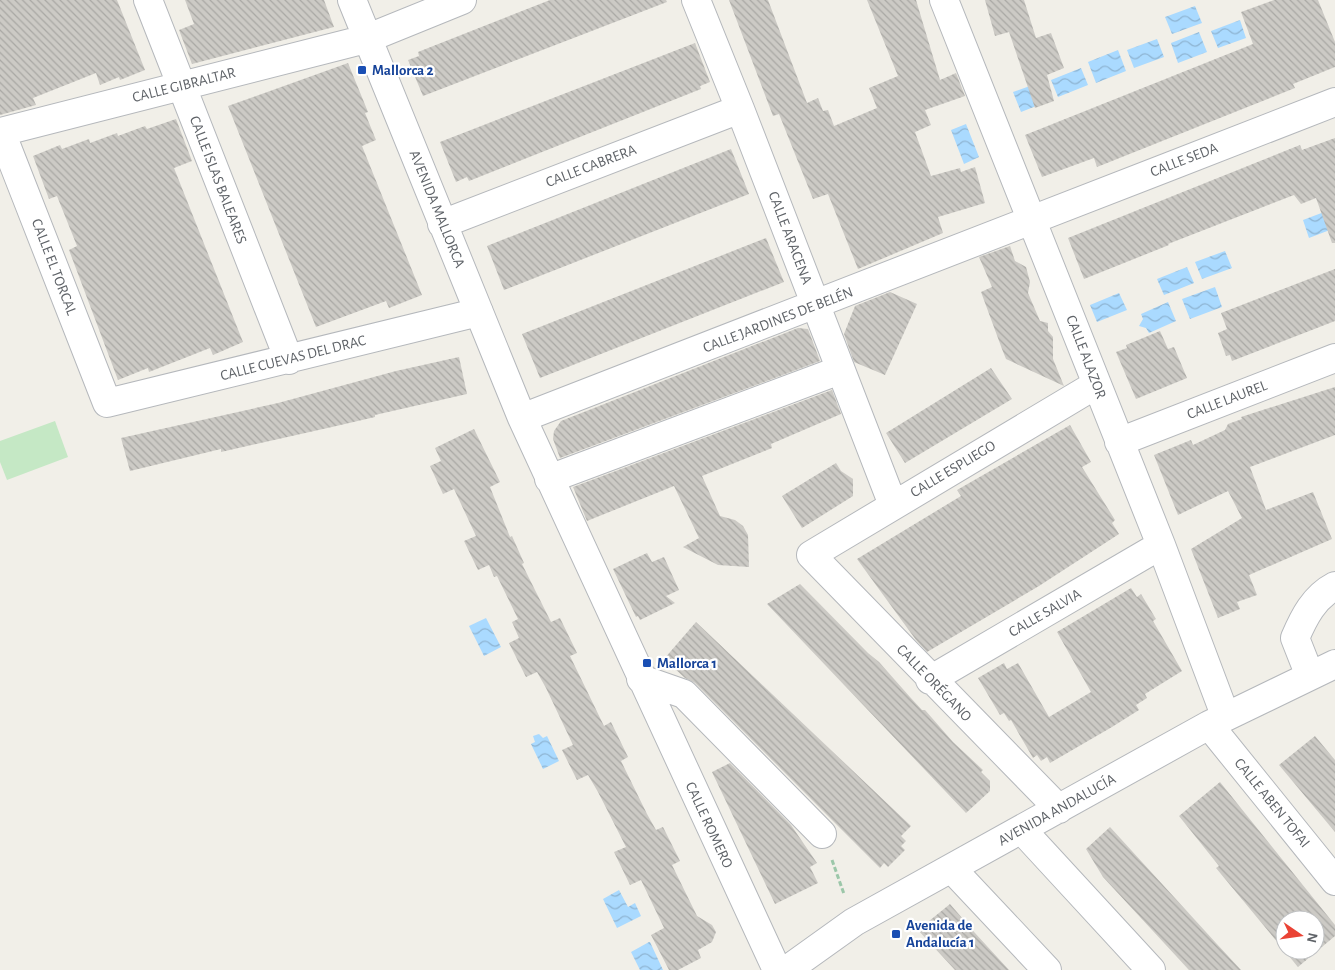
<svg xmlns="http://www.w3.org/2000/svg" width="1335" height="970" viewBox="0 0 1335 970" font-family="'Alegreya Sans',sans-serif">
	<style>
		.green { fill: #c5e8c5 }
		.water { fill: url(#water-waves) }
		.building { fill: url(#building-back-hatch); fill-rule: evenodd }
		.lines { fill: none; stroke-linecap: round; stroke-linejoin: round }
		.minor-casing { stroke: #b5b8bc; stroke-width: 30 }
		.path { stroke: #9cc7a9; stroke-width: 3; stroke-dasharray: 5 2.5; stroke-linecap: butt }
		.minor { stroke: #fff; stroke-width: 28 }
		.transit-dot { fill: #1a4fb4; stroke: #fff; stroke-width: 2 }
		.labels { text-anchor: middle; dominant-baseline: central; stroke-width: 4.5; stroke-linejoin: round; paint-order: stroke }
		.transit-label { font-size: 15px; font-weight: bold; fill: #164399; stroke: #fff; text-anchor: start }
		.street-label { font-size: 15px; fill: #5f6368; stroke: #fff }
	</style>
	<defs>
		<pattern id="water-waves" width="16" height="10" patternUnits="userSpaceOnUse" patternTransform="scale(1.25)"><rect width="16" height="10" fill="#aadaff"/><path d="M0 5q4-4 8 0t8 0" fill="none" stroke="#8eb4d2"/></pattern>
		<pattern id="building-back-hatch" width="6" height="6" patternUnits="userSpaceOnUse" patternTransform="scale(1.25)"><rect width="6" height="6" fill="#cccac5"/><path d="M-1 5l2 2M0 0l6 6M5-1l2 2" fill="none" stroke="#a9a8a4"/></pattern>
	</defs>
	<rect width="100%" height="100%" fill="#f1efe8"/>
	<!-- green -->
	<path class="green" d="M55,421l13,36 -61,23 -7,-18v-21z"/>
	<!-- water -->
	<path class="water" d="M1195,6l7,17 -30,11 -7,-17z
		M1240,20l6,18 -28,10 -7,-17z
		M1199,32l8,20 -29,11 -7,-20z
		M1157,39l7,18 -30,11 -7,-18z
		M1118,50l8,21 -30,12 -8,-21z
		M1081,68l7,17 -30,12 -7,-17z
		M1041,82l8,19 -28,11 -8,-20z
		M966,124l13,33 -15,7 -13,-34z
		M1332,209l3,19 -26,10 -6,-18z
		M1225,251l7,17 -30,11 -7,-17z
		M1187,267l7,16 -30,12 -7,-16z
		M1215,287l7,20 -32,12 -8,-20z
		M1119,293l8,17 -30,12 -7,-17z
		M1168,302l8,19 -27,12 -3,-5 -7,-2 4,-7 -2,-5z
		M486,618l15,29 -17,9 -15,-30z
		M539,734l4,4 4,-2 12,25 -16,8 -12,-25 4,-2 -2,-6z
		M619,890l9,17 7,-4 6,13 -24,12 -14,-29z
		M649,942h1l13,28h-23l-9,-18z"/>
	<!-- building -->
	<path class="building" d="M0,0h117l28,70 -25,10 -1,-3 -19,8 -4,-12 -63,25 3,7 -36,10z
		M185,0h139l10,27 -142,37 -13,-34 15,-6z
		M550,0h116l1,2 -244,94 -15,-36 11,-4 -1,-4z
		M729,0h39l39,103 11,-5 5,13 5,-1 6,16 43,-18 -8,-20 29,-12 -31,-76h49l24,80 16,-7 9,23 -40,14 6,15 -16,7 16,44 29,-8 1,4 14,-5 10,36 -47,14 5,16 -85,36 -30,-75 -15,5 -34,-85 -6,2z
		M985,0h39l12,38 15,-5 13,35 -17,7 7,26 -19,7 -26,-76 -14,4z
		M1274,0h44l17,42v25l-42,17 2,4 -198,79 -3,-9 -52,19 -17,-42 228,-91 -12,-32z
		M695,43l15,39 -10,4 1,3 -232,92 -2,-4 -11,5 -16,-40z
		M348,63l20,49 -3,1 11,27 -14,6 60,149 -33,13 -3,-7 -70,26 -88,-221z
		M176,119l16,42 -18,7 69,174 -30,13 -3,-7 -61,24 -1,-4 -30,12 -49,-130 8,-4 -20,-50 -8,3 -16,-43 27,-11 2,4 27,-10 1,4 27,-10 1,3 27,-10 2,3z
		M1335,138v105h-3l-16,-45 -15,6 -7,-9 -126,49 1,1 -85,34 -16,-41 232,-93 2,5z
		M731,149l18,45 -245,96 -17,-44z
		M766,238l18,44 -244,96 -18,-44z
		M1010,246l5,15 11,6 4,15 -2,11 12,28 8,2v8l5,6v22l11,27 -58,-27 -4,-10 -21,-57 11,-5 -13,-30z
		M1335,269v52l-103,40 -2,-6 -4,1 -8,-23 9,-4 -6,-16z
		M890,292l27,12 -32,71 -31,-13 -10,-28 11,-28z
		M798,328l10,1 12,32 -260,97 -7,-19 1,-8 7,-10z
		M1160,331l8,18 6,-2 13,31 -51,21 -20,-47 11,-4 -1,-3z
		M459,357l8,37 -92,21v2l-43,10 -111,25v-3l-91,22 -9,-33 157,-35 118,-32z
		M991,368l21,31 -107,64 -19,-30z
		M1335,387v48l-85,32 16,43 47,-18 19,47 -83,36 8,20 -20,7 3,7 -22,9 -27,-69 51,-31 -14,-27 -50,24 -24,-60 37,-15 2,5 32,-15 3,-6 14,-5 -1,-2z
		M832,390l9,24 -70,30 1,4 -70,28 18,40 15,4 8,6 5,9 1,32 -31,-2 -35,-18 16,-9 -25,-52 -87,35 -14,-34z
		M1070,425l21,37 -9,5 33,53 -3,3 7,11 -80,52 -112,66 -11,-12 -59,-81 104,-63 -4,-6z
		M474,429l26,53 -10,5 20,50 2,-1 12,27 -2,1 29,58 9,-4 17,35 -7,3 34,70 7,-4 17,35 -7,4 26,53 9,16 7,-3 17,34 -8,4 25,51 15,9 4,7 -4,10 -14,8 3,8 -23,12h-9l-18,-35 13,-7 -23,-48 -11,5 -16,-33 12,-5 -28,-55 -10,-17 -11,5 -15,-30 11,-5 -27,-57 -9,-16 -11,5 -17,-34 10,-5 -7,-16 6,-3 -21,-43 -3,1 -5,-12 -11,5 -14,-29 12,-5 -22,-47 -11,5 -13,-28 11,-5 -6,-13z
		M836,463l5,8 12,8v17l-51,32 -20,-32z
		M647,553l5,9 12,-5 15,33 -13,6 9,7 -35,17 -2,-4 -2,1 -23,-48z
		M800,584l68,69 11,9 31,35 12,13h3l28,32 30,28 -2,2 9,9v10l-24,22 -199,-209z
		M1131,588l6,9 4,-3 15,25 -3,2 29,50 -37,23 2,4 -11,7 3,5 -27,17 -62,36 -3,-6 -6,4 -4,-6 -4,3 -22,-38 -2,1 -5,-8 -4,2 -22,-37 26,-15 3,6 11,-6 31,54 42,-25 -34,-60z
		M696,622l215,204 -10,10 5,5 -5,5 4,4 -17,17 -4,-4 -4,5 -185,-185 -10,-5 -21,-19z
		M1315,736l20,24v72l-56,-67z
		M730,763l61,62 26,38 -7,4 8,16 -43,21 -63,-132z
		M1220,782l115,143v11l-37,31 -82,-99 3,-2 -40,-50zM1285,920h30v30h-30z
		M1110,827l106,116 25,27h-52l-86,-93 -17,-28z
		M950,904l25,29 34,37h-54l-37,-40z"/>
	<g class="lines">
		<defs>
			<path id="minor" d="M148,0l141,360
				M352,0l170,418 255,552
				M462,0l-96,39 -365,93 106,271 372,-91
				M696,0l44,109 153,396
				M944,0l217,545 64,170
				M442,224l298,-115
				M522,418c272,-104 542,-211 813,-316
				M1119,442l216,-84
				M549,479l291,-109
				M1310,676l-15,-38c9,-21 19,-41 40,-52
				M641,679l43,15 138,140
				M930,680l231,-135
				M1209,725l126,156
				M1059,809l-248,-254 286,-171
				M1022,830l129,140
				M952,869l95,101
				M787,970l67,-48 355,-197 126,-61"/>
		</defs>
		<!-- minor casing -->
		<use href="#minor" class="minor-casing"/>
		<!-- path -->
		<path class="path" d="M832,860l12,34"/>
		<!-- minor -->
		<use href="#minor" class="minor"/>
	</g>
	<!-- markers -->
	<g class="transit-dot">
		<rect x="357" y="65" width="10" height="10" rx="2.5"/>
		<rect x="642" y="658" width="10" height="10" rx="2.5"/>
		<rect x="891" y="929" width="10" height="10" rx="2.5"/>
	</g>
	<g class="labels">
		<!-- transit labels -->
		<g class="transit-label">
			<text x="372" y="70">Mallorca 2</text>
			<text x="657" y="663">Mallorca 1</text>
			<text x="906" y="925">Avenida de<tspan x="906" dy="17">Andalucía 1</tspan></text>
		</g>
		<!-- street labels -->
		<g class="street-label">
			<text transform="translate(184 85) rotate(-14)">CALLE GIBRALTAR</text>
			<text transform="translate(1184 160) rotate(-21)">CALLE SEDA</text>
			<text transform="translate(591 166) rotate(-21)">CALLE CABRERA</text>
			<text transform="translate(218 180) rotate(69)">CALLE ISLAS BALEARES</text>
			<text transform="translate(437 209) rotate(68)">AVENIDA MALLORCA</text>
			<text transform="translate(790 238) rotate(69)">CALLE ARACENA</text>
			<text transform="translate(54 267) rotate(69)">CALLE EL TORCAL</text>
			<text transform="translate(778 320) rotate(-21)">CALLE JARDINES DE BELÉN</text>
			<text transform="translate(1086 357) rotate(69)">CALLE ALAZOR</text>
			<text transform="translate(293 358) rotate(-14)">CALLE CUEVAS DEL DRAC</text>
			<text transform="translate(1227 400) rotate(-21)">CALLE LAUREL</text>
			<text transform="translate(953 469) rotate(-31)">CALLE ESPLIEGO</text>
			<text transform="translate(1045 613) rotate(-30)">CALLE SALVIA</text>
			<text transform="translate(934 683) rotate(46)">CALLE ORÉGANO</text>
			<text transform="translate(1272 803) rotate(51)">CALLE ABEN TOFAI</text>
			<text transform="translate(1057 810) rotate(-29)">AVENIDA ANDALUCÍA</text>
			<text transform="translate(709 825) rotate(65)">CALLE ROMERO</text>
		</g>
	</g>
	<!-- north arrow -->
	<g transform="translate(1300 935) rotate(103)"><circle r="24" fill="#ffffff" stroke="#bfc1c3"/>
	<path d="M0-4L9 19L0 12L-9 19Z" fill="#ea4335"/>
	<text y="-8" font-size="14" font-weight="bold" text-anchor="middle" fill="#5f6368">N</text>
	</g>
</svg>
